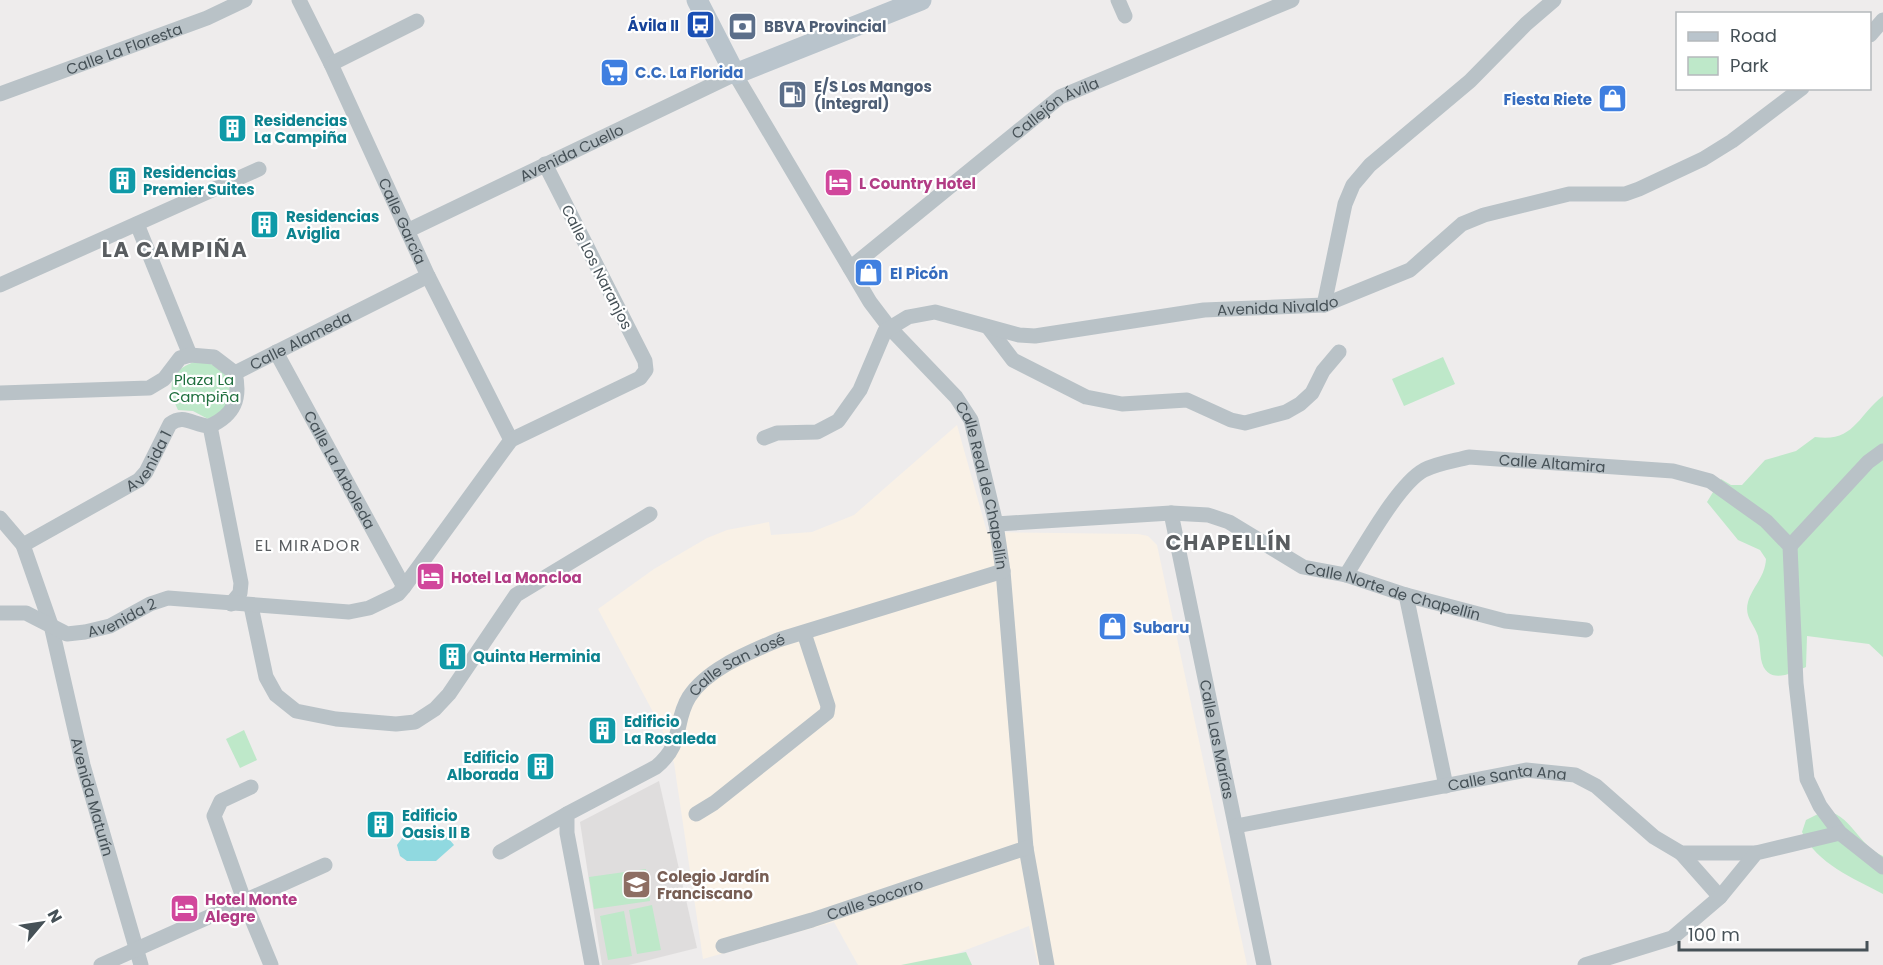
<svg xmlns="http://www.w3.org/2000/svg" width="1883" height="965" viewBox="0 0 1883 965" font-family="Poppins,sans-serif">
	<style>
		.commercial { fill: #f9f1e6 }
		.education { fill: #dfdddd }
		.green { fill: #bee8c9 }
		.water { fill: #90d9e0 }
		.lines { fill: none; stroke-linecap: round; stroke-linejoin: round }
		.street { stroke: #b9c2c7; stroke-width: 15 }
		.secondary { stroke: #b9c4cc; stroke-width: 21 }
		.labels { text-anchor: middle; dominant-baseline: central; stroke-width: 4.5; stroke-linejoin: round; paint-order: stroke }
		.transit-label { font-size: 15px; font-weight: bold; fill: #164399; stroke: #fff; text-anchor: end }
		.service-label { font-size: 15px; font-weight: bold; fill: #4e5e75; stroke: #fff; text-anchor: start }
		.street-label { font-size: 15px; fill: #465157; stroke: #fff }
		.shop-label { font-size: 15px; font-weight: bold; fill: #366cbe; stroke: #fff; text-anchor: start }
		.culture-label { font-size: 15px; font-weight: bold; fill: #0d838f; stroke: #fff; text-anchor: start }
		.hotel-label { font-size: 15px; font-weight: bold; fill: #b23c85; stroke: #fff; text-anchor: start }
		.park-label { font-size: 15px; fill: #206f3e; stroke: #fff }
		.education-label { font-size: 15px; font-weight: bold; fill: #785e54; stroke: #fff; text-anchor: start }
		.neighbourhood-label { font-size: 16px; letter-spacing: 1.5px; fill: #595d60; stroke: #fff }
		.district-label { font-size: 21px; font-weight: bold; letter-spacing: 1.5px; fill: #595d60; stroke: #fff }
	</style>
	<rect width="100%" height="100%" fill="#eeecec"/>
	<!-- commercial -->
	<path class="commercial" d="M957,425l30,107 151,2 10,2 9,9 90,420h-209l-9,-39 -103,39h-68l-24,-43 -131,37 -29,-196 -13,-36 -63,-118 56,-40 53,-31 20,-8 42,-8 2,13 41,-3 42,-17z"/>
	<!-- education -->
	<path class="education" d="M659,781l38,167 -68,17h-27l-22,-143z"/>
	<!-- green -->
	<path class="green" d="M1443,357l12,27 -51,22 -12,-27z
		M197,361c23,0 45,24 29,47 -3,5 -11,9 -16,12l-17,-9 -15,-1c-12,-23 -8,-41 19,-49z
		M1883,396v261l-14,-13 -62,-8 -1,31c-17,8 -40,18 -45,-8 -1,-7 -1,-15 -3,-23 -4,-13 -14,-19 -10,-34 5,-16 17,-25 18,-43l-6,-9 -22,-10 -31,-38 14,-23 10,6h11l23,-25 31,-9 19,-14c39,6 43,-22 68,-41z
		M244,730l13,30 -17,8 -14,-29z
		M1824,811c26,1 35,36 59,45v38c-30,-16 -66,-30 -81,-62l4,-12z
		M646,869l4,32 -56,8 -5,-32z
		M652,905l9,45 -24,4 -8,-44z
		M624,911l8,45 -24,4 -8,-44z
		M966,952l6,13h-71z"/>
	<!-- water -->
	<path class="water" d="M444,833l10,12 -18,16h-29l-7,-5 -3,-11 6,-8 19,-2 8,5z"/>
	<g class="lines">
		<!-- street -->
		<g class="street">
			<path id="s1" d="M299,0l32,64 97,212 83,164"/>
			<path d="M1118,0l7,16"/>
			<path d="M1870,35l13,-15"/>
			<path d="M331,64l86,-43"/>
			<path id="s2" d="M0,94l207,-76 38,-18"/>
			<path d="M137,224l53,131"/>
			<path id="s3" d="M409,230l326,-156 135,228 19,25 67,70 15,23 25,104 7,47 23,277 21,117"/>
			<path id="s4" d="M850,268l210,-171 232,-97"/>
			<path d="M0,285l259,-116"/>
			<path d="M1324,305l21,-101 8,-19 17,-20 100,-84 56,-57 28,-24"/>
			<path d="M988,327l25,33 73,37 36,7 65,-4 44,20 14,3 41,-11 14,-8 12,-11 11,-22 16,-19"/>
			<path id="s5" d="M276,352l128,235"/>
			<path id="s6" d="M0,393l149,-5 15,-9 16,-21 10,-3 24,2 21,16 193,-97"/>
			<path d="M210,426l31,157 -1,10 -9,11"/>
			<path id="s7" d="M764,438l13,-5 40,-1 21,-11 22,-31 25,-59 23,-14 27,-5 84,23 16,1 169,-26 120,-5 86,-35 52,-46 22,-9 85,-21h56l14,-5 64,-30 29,-18 70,-53"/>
			<path id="s8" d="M1171,513l93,452"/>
			<path id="s9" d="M0,518l23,27 28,80 32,140 58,200"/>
			<path id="s10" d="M996,524l175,-11 37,2 21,7 74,45 43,8 60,20 99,26 81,9"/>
			<path id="s11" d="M23,545l116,-65 7,-8 24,-48c14,-11 24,2 40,2 24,-11 31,-27 25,-53"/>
			<path d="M1790,546l78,-84 15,-11"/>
			<path id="s12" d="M1346,575c17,-26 52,-91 78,-105 14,-7 30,-9 45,-13l204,14 37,10 56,40 24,25 6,137 11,96 13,27 20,27 43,34"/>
			<path d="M1406,595l40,191"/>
			<path d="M251,606l15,71 10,18 20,16 40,8 60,5 19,-2 20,-13 14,-15 67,-99 134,-81"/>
			<path id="s13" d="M0,613h26l41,21 18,-2 25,-6 40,-22 18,-6 181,14 20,-4 29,-14 6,-7 107,-147 129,-62 6,-8 -1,-9 -100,-197"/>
			<path d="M251,787l-30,14 -7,15 30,84 27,65"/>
			<path d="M696,814l18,-11 113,-90 1,-7 -24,-73"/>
			<path id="s14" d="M1236,826l290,-56 49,5 21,11 58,51 27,16h75"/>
			<path d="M500,852l67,-38"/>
			<path d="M1681,853l39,44"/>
			<path id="s15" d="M723,946l89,-26 214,-72"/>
			<path d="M101,965l224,-100"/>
			<path id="s16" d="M592,965l-25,-132v-19l89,-47c29,-24 17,-44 33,-70 18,-28 59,-44 89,-57l225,-69"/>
			<path d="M1585,965l87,-27 48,-41 36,-44 84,-20"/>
		</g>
		<!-- secondary -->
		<path class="secondary" d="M697,0l38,74 186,-74"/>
	</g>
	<!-- icons -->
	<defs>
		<symbol id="bus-square" viewBox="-11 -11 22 22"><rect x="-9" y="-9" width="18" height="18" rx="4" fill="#1a4fb4" stroke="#fff"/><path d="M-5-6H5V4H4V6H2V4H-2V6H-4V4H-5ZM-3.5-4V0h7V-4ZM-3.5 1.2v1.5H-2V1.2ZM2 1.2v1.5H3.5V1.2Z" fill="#fff"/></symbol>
		<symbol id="bank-square" viewBox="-11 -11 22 22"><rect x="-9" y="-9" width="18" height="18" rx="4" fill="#5c6f8a" stroke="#fff"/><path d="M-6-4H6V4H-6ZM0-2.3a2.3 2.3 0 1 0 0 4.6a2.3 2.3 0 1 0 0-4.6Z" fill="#fff"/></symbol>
		<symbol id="supermarket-square" viewBox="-11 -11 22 22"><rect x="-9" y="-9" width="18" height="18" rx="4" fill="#3f7fe0" stroke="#fff"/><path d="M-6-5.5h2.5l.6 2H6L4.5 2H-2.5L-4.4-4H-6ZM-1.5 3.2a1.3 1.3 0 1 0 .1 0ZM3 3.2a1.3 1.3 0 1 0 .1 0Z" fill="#fff"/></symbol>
		<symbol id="fuel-square" viewBox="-11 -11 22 22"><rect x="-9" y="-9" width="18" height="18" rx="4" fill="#5c6f8a" stroke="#fff"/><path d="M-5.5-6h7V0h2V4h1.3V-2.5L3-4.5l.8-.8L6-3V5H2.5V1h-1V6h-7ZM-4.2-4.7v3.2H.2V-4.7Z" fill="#fff"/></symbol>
		<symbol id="shop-square" viewBox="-11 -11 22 22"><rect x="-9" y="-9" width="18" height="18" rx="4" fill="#3f7fe0" stroke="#fff"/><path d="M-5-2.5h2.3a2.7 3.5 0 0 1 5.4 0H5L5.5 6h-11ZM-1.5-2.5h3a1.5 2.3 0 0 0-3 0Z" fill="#fff"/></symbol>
		<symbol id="building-square" viewBox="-11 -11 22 22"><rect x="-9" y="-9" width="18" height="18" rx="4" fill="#0f9aa8" stroke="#fff"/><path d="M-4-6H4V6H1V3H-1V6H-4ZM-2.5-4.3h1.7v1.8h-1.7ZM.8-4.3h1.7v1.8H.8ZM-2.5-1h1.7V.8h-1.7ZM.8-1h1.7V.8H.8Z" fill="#fff"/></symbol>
		<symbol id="hotel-square" viewBox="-11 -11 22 22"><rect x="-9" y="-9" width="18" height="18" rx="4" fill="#d1479c" stroke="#fff"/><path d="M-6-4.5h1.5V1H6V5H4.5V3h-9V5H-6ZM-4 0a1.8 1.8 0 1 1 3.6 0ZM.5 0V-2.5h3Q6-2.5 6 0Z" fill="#fff"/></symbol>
		<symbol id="school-square" viewBox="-11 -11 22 22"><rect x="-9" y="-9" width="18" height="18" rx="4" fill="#8d6e63" stroke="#fff"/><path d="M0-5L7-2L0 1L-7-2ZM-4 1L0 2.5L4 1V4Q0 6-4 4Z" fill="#fff"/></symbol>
	</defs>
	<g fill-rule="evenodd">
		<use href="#bus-square" x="684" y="8" width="33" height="33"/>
		<use href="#bank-square" x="726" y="10" width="33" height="33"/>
		<use href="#supermarket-square" x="598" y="56" width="33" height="33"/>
		<use href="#fuel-square" x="776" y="78" width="33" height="33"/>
		<use href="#shop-square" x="1596" y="82" width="33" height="33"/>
		<use href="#building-square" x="216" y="112" width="33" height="33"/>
		<use href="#building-square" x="106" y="164" width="33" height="33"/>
		<use href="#hotel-square" x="822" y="166" width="33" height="33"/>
		<use href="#building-square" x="248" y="208" width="33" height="33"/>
		<use href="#shop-square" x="852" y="256" width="33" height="33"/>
		<use href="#hotel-square" x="414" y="560" width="33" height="33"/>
		<use href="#shop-square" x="1096" y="610" width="33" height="33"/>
		<use href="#building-square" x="436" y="640" width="33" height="33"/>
		<use href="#building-square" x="586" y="714" width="33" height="33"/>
		<use href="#building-square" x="524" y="750" width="33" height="33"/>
		<use href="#building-square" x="364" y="808" width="33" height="33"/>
		<use href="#school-square" x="620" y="868" width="33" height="33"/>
		<use href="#hotel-square" x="168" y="892" width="33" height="33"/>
	</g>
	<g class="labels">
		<!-- transit labels -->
		<g class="transit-label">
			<text x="679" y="25">Ávila II</text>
		</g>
		<!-- service labels -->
		<g class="service-label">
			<text x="764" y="26">BBVA Provincial</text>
			<text x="814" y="86">E/S Los Mangos<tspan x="814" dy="17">(Integral)</tspan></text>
		</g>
		<!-- street labels -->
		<g class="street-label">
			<text stroke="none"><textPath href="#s2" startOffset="132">Calle La Floresta</textPath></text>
			<text stroke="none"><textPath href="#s4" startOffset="261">Callejón Ávila</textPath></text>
			<text stroke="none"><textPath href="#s3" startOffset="180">Avenida Cuello</textPath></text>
			<text stroke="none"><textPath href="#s1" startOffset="244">Calle García</textPath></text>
			<text transform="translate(597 267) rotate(63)">Calle Los Naranjos</text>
			<text stroke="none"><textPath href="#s7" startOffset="582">Avenida Nivaldo</textPath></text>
			<text stroke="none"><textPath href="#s6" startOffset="327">Calle Alameda</textPath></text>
			<text stroke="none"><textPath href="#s11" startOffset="154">Avenida 1</textPath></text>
			<text stroke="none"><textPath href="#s12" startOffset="262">Calle Altamira</textPath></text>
			<text stroke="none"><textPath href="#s5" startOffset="134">Calle La Arboleda</textPath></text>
			<text stroke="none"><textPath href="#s3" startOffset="848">Calle Real de Chapellín</textPath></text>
			<text stroke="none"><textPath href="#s10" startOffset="414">Calle Norte de Chapellín</textPath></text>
			<text stroke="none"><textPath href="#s13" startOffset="130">Avenida 2</textPath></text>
			<text stroke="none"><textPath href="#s16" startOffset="392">Calle San José</textPath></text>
			<text stroke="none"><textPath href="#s8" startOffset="231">Calle Las Marías</textPath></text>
			<text stroke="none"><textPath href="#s14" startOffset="276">Calle Santa Ana</textPath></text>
			<text stroke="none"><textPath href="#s9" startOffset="297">Avenida Maturín</textPath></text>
			<text stroke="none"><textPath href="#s15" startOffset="159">Calle Socorro</textPath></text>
		</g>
		<!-- shop labels -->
		<g class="shop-label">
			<text x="635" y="72">C.C. La Florida</text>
			<text x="1592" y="99" text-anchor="end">Fiesta Riete</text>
			<text x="890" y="273">El Picón</text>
			<text x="1133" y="627">Subaru</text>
		</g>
		<!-- culture labels -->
		<g class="culture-label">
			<text x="254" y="120">Residencias<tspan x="254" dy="17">La Campiña</tspan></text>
			<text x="143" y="172">Residencias<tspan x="143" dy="17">Premier Suites</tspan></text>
			<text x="286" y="216">Residencias<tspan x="286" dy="17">Aviglia</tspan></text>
			<text x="473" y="656">Quinta Herminia</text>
			<text x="624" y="721">Edificio<tspan x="624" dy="17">La Rosaleda</tspan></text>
			<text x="519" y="757" text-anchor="end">Edificio<tspan x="519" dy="17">Alborada</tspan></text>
			<text x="402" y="815">Edificio<tspan x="402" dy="17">Oasis II B</tspan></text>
		</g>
		<!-- hotel labels -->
		<g class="hotel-label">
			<text x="859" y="183">L Country Hotel</text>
			<text x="451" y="577">Hotel La Moncloa</text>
			<text x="205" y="899">Hotel Monte<tspan x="205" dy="17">Alegre</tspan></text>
		</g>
		<!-- park labels -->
		<g class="park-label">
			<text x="204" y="379">Plaza La<tspan x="204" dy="17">Campiña</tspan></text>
		</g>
		<!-- education labels -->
		<g class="education-label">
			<text x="657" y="876">Colegio Jardín<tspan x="657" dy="17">Franciscano</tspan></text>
		</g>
		<!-- neighbourhood labels -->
		<g class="neighbourhood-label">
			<text x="308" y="545">EL MIRADOR</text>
		</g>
		<!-- district labels -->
		<g class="district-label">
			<text x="175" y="249">LA CAMPIÑA</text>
			<text x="1229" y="542">CHAPELLÍN</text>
		</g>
	</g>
	<!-- legend -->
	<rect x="1676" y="12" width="195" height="78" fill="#ffffff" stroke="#b5b9bc" stroke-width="1.5"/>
	<rect x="1688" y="32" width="30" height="9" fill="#b9c4cc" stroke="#b5b9bc" stroke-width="1.5"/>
	<text x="1730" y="42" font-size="18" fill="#465157">Road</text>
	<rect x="1688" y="57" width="30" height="18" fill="#bee8c9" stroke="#b5b9bc" stroke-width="1.5"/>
	<text x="1730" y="72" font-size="18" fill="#465157">Park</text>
	<!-- north arrow -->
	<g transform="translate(42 923) rotate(61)" stroke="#ffffff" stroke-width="4.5" paint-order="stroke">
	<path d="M0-4.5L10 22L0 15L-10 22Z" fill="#465157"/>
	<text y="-9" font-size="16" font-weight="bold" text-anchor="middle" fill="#465157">N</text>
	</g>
	<!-- scale -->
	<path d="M1679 941v9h188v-9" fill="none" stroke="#465157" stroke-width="3"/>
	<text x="1688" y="941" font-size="18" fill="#465157" stroke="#ffffff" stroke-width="4.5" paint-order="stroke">100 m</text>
</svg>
